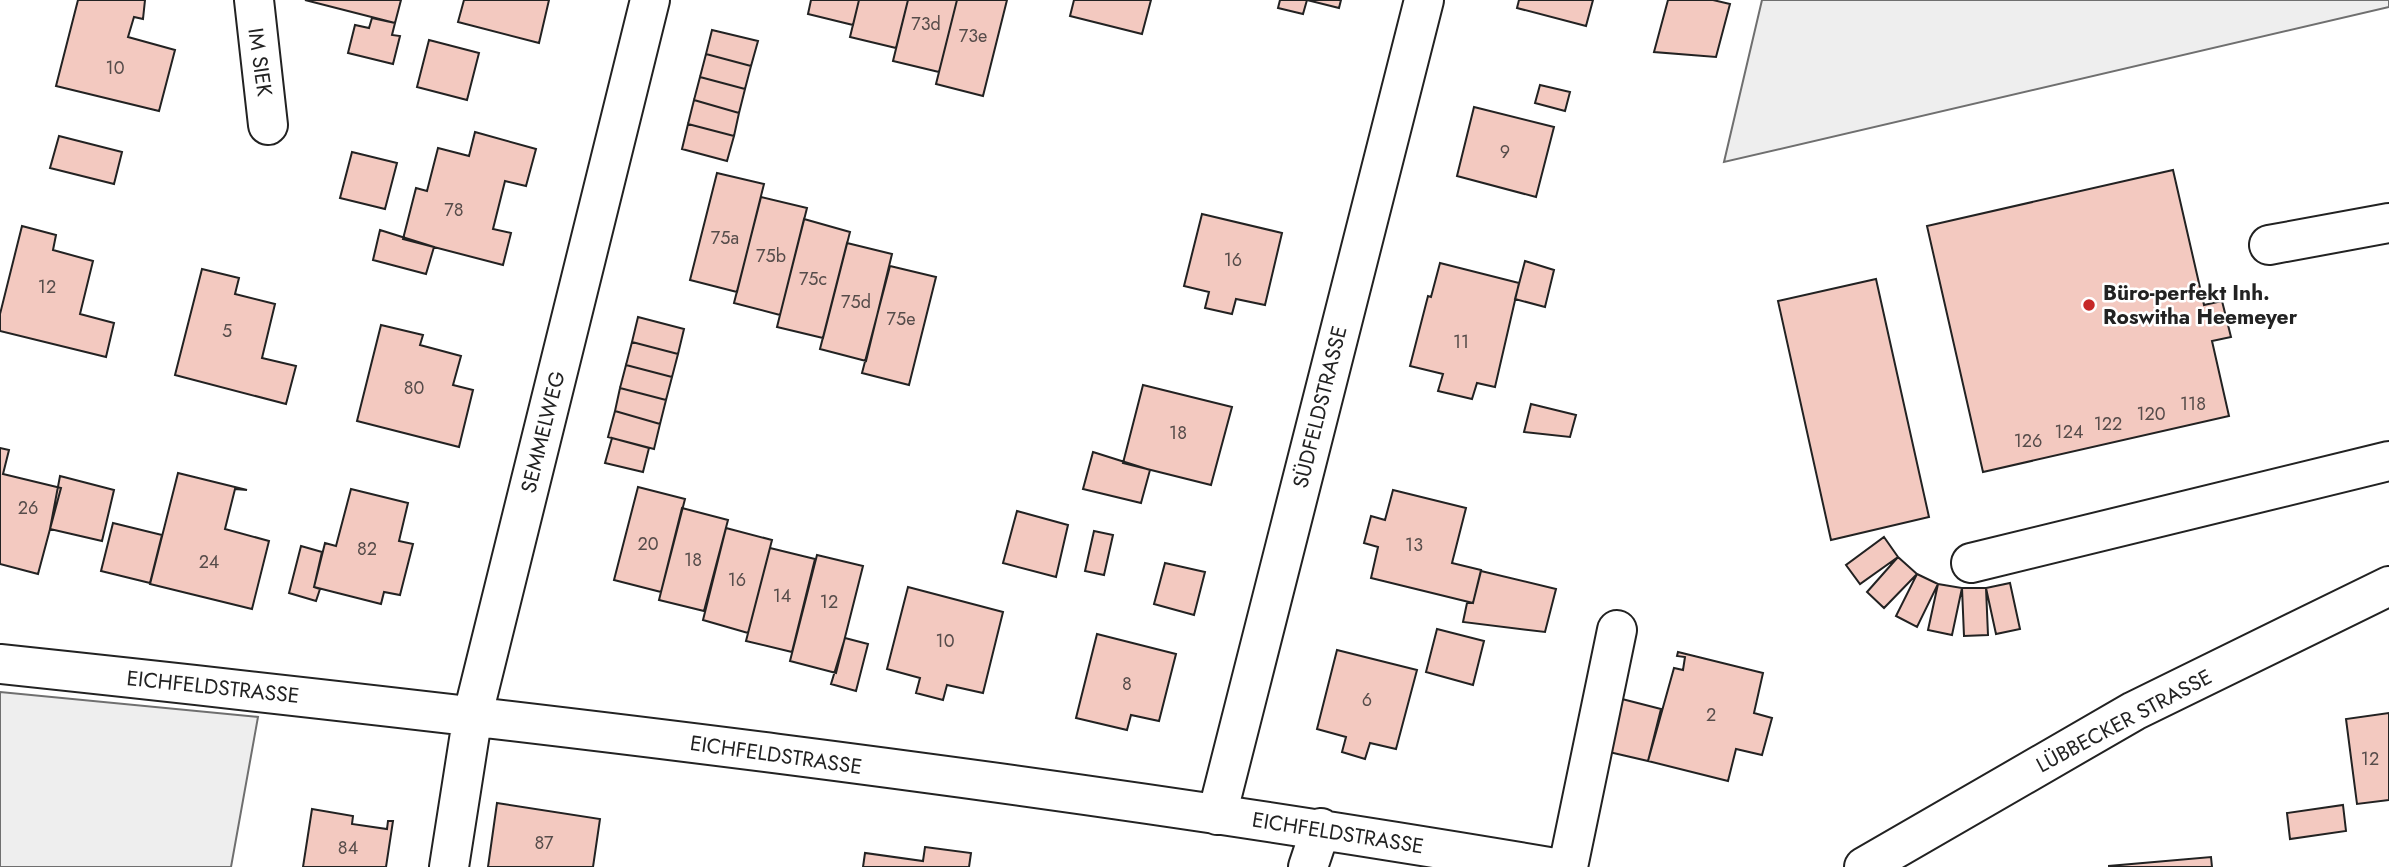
<svg xmlns="http://www.w3.org/2000/svg" width="2389" height="867" viewBox="0 0 2389 867" font-family="Jost,sans-serif">
	<style>
		.green { fill: #eee; stroke: #6f6f6f; stroke-width: 2 }
		.building { fill: #f3c9c0; stroke: #222; stroke-width: 2 }
		.lines { fill: none; stroke-linecap: round; stroke-linejoin: round }
		.minor-casing { stroke: #222; stroke-width: 42 }
		.major-casing { stroke: #222; stroke-width: 42 }
		.minor { stroke: #fff; stroke-width: 38 }
		.major { stroke: #fff; stroke-width: 38 }
		.poi-dot { fill: #c62828; stroke: #fff; stroke-width: 2.5 }
		.labels { text-anchor: middle; dominant-baseline: central; stroke-width: 5; stroke-linejoin: round; paint-order: stroke }
		.number-label { font-size: 18px; fill: #564c4a }
		.street-label { font-size: 21px; fill: #222; stroke: #fff }
		.poi-label { font-size: 21px; font-weight: bold; fill: #222; stroke: #fff; text-anchor: start }
	</style>
	<rect width="100%" height="100%" fill="#fff"/>
	<!-- green -->
	<path class="green" d="M1762,0h627v7l-665,155z
		M0,692l258,25 -27,150h-231z"/>
	<!-- building -->
	<path class="building" d="M78,0h67l-2,19 -9,-2 -6,20 47,13 -16,61 -103,-25z
		M305,0h96l-6,23z
		M464,0h85l-10,43 -81,-21z
		M811,0h48l-6,25 -45,-11z
		M859,0h49l-12,48 -46,-11z
		M908,0h49l-18,72 -46,-11z
		M957,0h50l-24,96 -47,-12z
		M1074,0h77l-9,34 -72,-18z
		M1280,0h61l-2,8 -32,-8 -4,14 -25,-6z
		M1519,0h74l-7,26 -69,-18z
		M1668,0h45l17,4 -14,53 -62,-5z
		M372,18l23,5 -3,12 8,1 -7,28 -45,-11 7,-28 14,3z
		M712,30l46,11 -7,25 -45,-12z
		M429,40l50,13 -12,47 -50,-13z
		M706,54l45,12 -6,23 -45,-12z
		M700,77l45,12 -6,24 -45,-13z
		M1540,85l30,7 -5,19 -30,-8z
		M694,100l45,13 -5,23 -46,-12z
		M1474,107l80,20 -18,70 -79,-21z
		M688,124l46,12 -7,25 -45,-12z
		M475,132l61,17 -10,37 -21,-5 -12,48 18,4 -8,32 -100,-26 13,-51 11,3 11,-43 31,8z
		M59,136l63,16 -8,32 -64,-16z
		M352,152l45,11 -12,46 -45,-11z
		M2173,170l31,135 18,-4 9,36 -19,4 17,75 -246,56 -56,-246z
		M717,173l47,11 -27,108 -47,-12z
		M761,197l46,11 -27,107 -46,-12z
		M1202,214l80,19 -17,72 -29,-6 -4,15 -27,-6 4,-16 -25,-6z
		M804,219l46,13 -27,106 -46,-11z
		M22,226l34,9 -3,15 40,11 -13,53 34,9 -8,34 -106,-26v-17z
		M380,230l54,17 -8,27 -53,-14z
		M847,243l45,11 -26,107 -46,-12z
		M1525,261l29,9 -9,37 -30,-8z
		M1440,263l79,20 -24,104 -18,-4 -5,16 -34,-8 5,-17 -33,-8 18,-70 3,1z
		M890,266l46,11 -27,108 -47,-12z
		M202,269l37,9 -4,16 40,10 -13,54 34,8 -10,38 -111,-29z
		M1876,279l53,238 -98,23 -53,-239z
		M638,317l46,12 -6,25 -46,-12z
		M381,325l42,10 -3,10 41,11 -8,29 20,5 -14,57 -102,-26z
		M632,342l46,12 -6,23 -46,-12z
		M626,365l46,12 -6,23 -46,-12z
		M1143,385l89,22 -21,78 -88,-22z
		M620,388l46,12 -6,24 -45,-13z
		M1531,404l45,11 -6,22 -46,-5z
		M615,411l45,13 -6,25 -46,-12z
		M612,438l37,10 -6,24 -38,-9z
		M0,448l9,2 -6,24 58,14 -23,86 -38,-10z
		M1093,452l57,18 -9,33 -58,-14z
		M178,473l69,17 -12,-1 -10,40 44,12 -17,68 -102,-25z
		M60,476l54,14 -12,51 -52,-12z
		M638,487l47,12 -24,93 -47,-12z
		M351,489l57,14 -9,38 14,3 -13,51 -16,-3 -3,12 -67,-17 11,-44 11,3z
		M1393,490l73,18 -14,55 29,7 -8,33 -102,-25 7,-31 -14,-4 7,-27 14,4z
		M682,508l46,12 -24,91 -45,-11z
		M1017,511l51,14 -12,52 -53,-14z
		M113,523l49,12 -12,48 -49,-12z
		M726,528l46,12 -24,93 -45,-13z
		M1094,531l19,4 -9,40 -19,-4z
		M1884,537l14,20 -38,27 -14,-19z
		M301,546l21,6 -8,35 6,2 -4,12 -27,-8z
		M770,548l45,11 -23,93 -46,-11z
		M817,555l46,11 -27,107 -46,-12z
		M1898,557l19,17 -33,34 -17,-16z
		M1165,563l40,9 -11,43 -40,-11z
		M1481,571l75,18 -11,43 -82,-10 4,-19h6z
		M1917,574l21,10 -21,43 -21,-11z
		M2010,583l10,46 -24,5 -10,-46z
		M1938,584l24,4 -10,47 -24,-5z
		M908,587l95,25 -20,81 -36,-8 -4,15 -27,-7 4,-15 -33,-9z
		M1962,588h24l2,47 -24,1z
		M1437,629l47,12 -11,44 -47,-13z
		M1097,634l79,20 -17,67 -28,-6 -4,15 -51,-12z
		M845,638l23,6 -12,47 -25,-7z
		M1337,650l80,20 -21,79 -26,-6 -5,16 -23,-7 4,-15 -29,-8z
		M1678,652l85,21 -9,40 18,5 -10,37 -26,-6 -8,32 -80,-20 26,-93 9,2 2,-13 -8,-1z
		M1622,699l39,10 -13,52 -39,-9z
		M2389,713v87l-32,4 -11,-85z
		M497,803l103,16 -7,48h-105z
		M2343,805l3,26 -56,8 -3,-26z
		M312,809l41,7 -1,8 35,5 1,-8h5l-7,46h-83z
		M925,847l46,6 -2,14h-106l2,-14 58,8z
		M2211,857l1,10h-103v-1z"/>
	<g class="lines">
		<defs>
			<path id="minor" d="M254,0l14,125
				M2269,245l120,-22
				M1971,563l418,-102
				M0,664c518,55 1036,116 1549,203
				M1217,815l207,-815
				M449,867l24,-153 177,-714
				M1308,867l13,-39
				M1568,867l49,-237"/>
			<path id="major" d="M1864,867l270,-156 255,-125"/>
		</defs>
		<!-- minor casing -->
		<use href="#minor" class="minor-casing"/>
		<!-- major casing -->
		<use href="#major" class="major-casing"/>
		<!-- minor -->
		<use href="#minor" class="minor"/>
		<!-- major -->
		<use href="#major" class="major"/>
	</g>
	<!-- markers -->
	<circle class="poi-dot" cx="2089" cy="305" r="7"/>
	<g class="labels">
		<!-- number labels -->
		<g class="number-label">
			<text x="926" y="24">73d</text>
			<text x="973" y="36">73e</text>
			<text x="115" y="68">10</text>
			<text x="1505" y="152">9</text>
			<text x="454" y="210">78</text>
			<text x="725" y="238">75a</text>
			<text x="771" y="256">75b</text>
			<text x="1233" y="260">16</text>
			<text x="813" y="279">75c</text>
			<text x="47" y="287">12</text>
			<text x="856" y="302">75d</text>
			<text x="901" y="319">75e</text>
			<text x="227" y="331">5</text>
			<text x="1461" y="342">11</text>
			<text x="414" y="388">80</text>
			<text x="2193" y="404">118</text>
			<text x="2151" y="414">120</text>
			<text x="2108" y="424">122</text>
			<text x="2069" y="432">124</text>
			<text x="1178" y="433">18</text>
			<text x="2028" y="441">126</text>
			<text x="28" y="508">26</text>
			<text x="648" y="544">20</text>
			<text x="1414" y="545">13</text>
			<text x="367" y="549">82</text>
			<text x="693" y="560">18</text>
			<text x="209" y="562">24</text>
			<text x="737" y="580">16</text>
			<text x="782" y="596">14</text>
			<text x="829" y="602">12</text>
			<text x="945" y="641">10</text>
			<text x="1127" y="684">8</text>
			<text x="1367" y="700">6</text>
			<text x="1711" y="715">2</text>
			<text x="2370" y="759">12</text>
			<text x="544" y="843">87</text>
			<text x="348" y="848">84</text>
		</g>
		<!-- street labels -->
		<g class="street-label">
			<text transform="translate(260 62) rotate(82)">IM SIEK</text>
			<text transform="translate(1320 407) rotate(-76)">SÜDFELDSTRASSE</text>
			<text transform="translate(543 432) rotate(-76)">SEMMELWEG</text>
			<text transform="translate(213 687) rotate(6)">EICHFELDSTRASSE</text>
			<text transform="translate(2124 721) rotate(-28)">LÜBBECKER STRASSE</text>
			<text transform="translate(776 755) rotate(8)">EICHFELDSTRASSE</text>
			<text transform="translate(1338 833) rotate(9)">EICHFELDSTRASSE</text>
		</g>
		<!-- poi labels -->
		<g class="poi-label">
			<text x="2103" y="293">Büro-perfekt Inh.<tspan x="2103" dy="24">Roswitha Heemeyer</tspan></text>
		</g>
	</g>
</svg>
